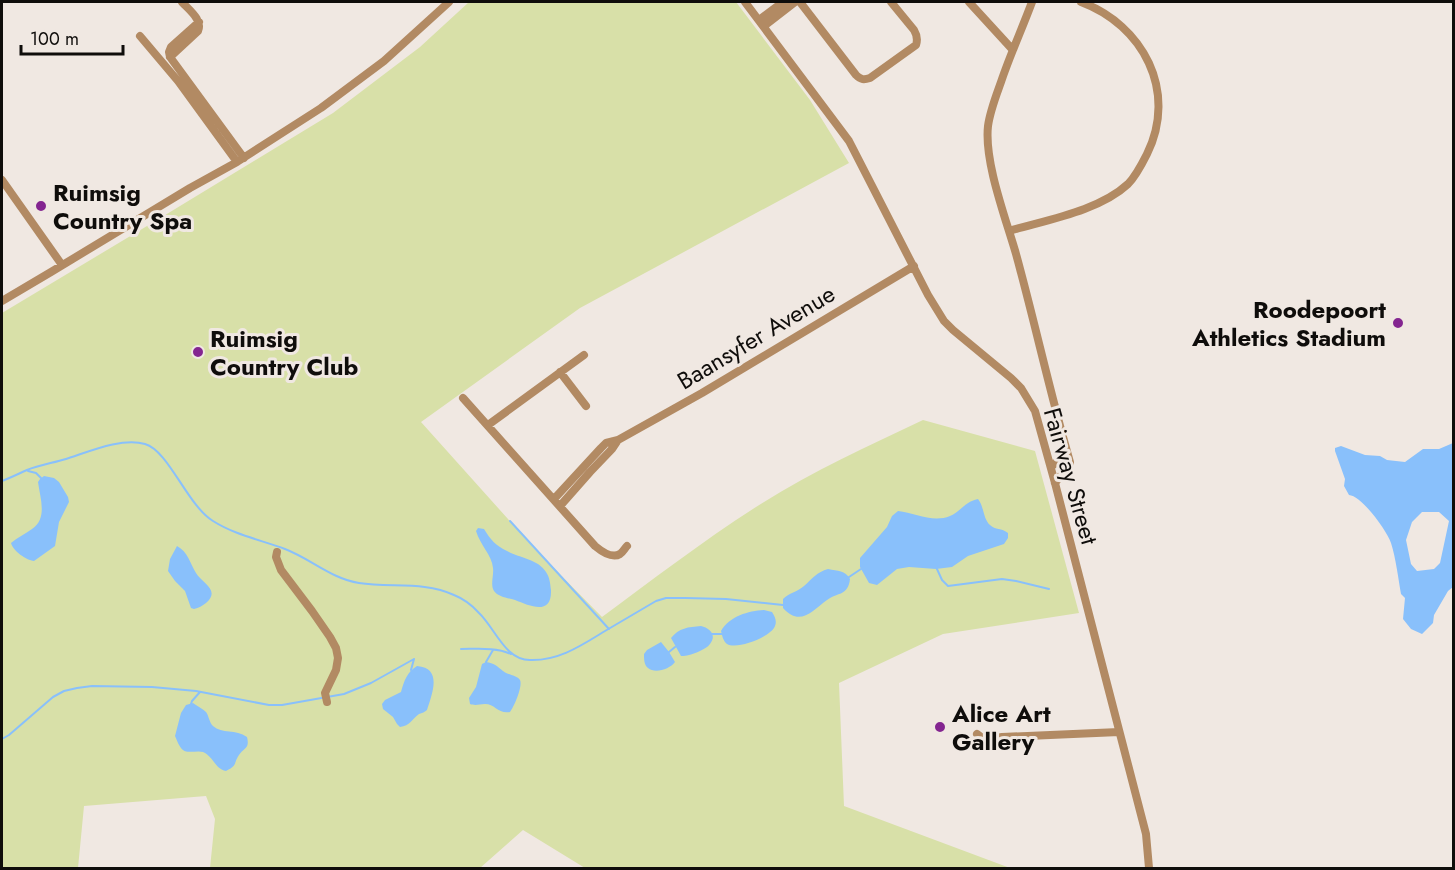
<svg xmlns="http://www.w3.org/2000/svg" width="1455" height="870" viewBox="0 0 1455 870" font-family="Jost,sans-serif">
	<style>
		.grass { fill: #d8e0a8 }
		.water { fill: #89c0fb; fill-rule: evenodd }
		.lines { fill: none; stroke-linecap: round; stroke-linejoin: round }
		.stream { stroke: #89c0fb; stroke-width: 2 }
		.minor { stroke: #b28a63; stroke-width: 8 }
		.poi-dot { fill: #842590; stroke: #f0e8e2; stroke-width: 2 }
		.labels { text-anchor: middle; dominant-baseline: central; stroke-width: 6; stroke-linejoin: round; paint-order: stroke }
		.poi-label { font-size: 24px; font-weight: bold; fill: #0f0d0b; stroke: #f0e8e2; text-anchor: start }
		.street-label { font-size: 24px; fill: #0f0d0b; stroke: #f0e8e2 }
	</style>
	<rect width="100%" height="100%" fill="#f0e8e2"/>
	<!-- grass -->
	<path class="grass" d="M469,2h267l74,98 39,63 -269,145 -159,114 113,126 68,69c50,-37 101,-76 154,-110 53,-34 110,-60 167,-87l112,31 44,162 -136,21 -104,49 5,123 166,62h-425l-62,-38 -43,38h-270l5,-49 -9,-23 -122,10 -6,62h-76v-555l155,-93 176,-107 87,-66z"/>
	<!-- water -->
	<path class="water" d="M1453,443v144l-5,4 -14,24 -1,8 -11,11 -11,-5 -8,-10 2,-21 -4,-4c-3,-17 -5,-35 -10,-51 -4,-12 -29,-47 -42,-48l-5,-9 1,-7 -10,-28v-3l6,-2 24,9 15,1 7,4 18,2 18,-13h16zM1422,512h17l10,9 -9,42 -6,6 -17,2 -6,-7 -5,-24 6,-18z
		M44,476l10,2 5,4 9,15 1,5 -10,20 -4,24 -21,15c-8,-1 -21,-10 -23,-18 7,-6 14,-9 21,-14 16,-11 8,-31 6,-47l2,-3z
		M978,499c6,7 5,20 12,26 5,5 12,3 18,8v5l-4,6 -36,12 -16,11 -16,2 -27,-2 -12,2 -20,16 -8,-2 -9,-16v-9l27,-31 5,-11 6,-5c17,2 35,12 52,5 10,-4 16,-15 28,-17z
		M478,528l6,1c6,10 12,17 23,22 12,7 31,8 39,21 4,6 4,11 5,18 1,26 -21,16 -36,10 -7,-2 -17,-3 -21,-9 -4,-6 0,-16 -1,-23 -1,-13 -13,-23 -17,-37z
		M177,546c11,6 13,17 19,27 6,10 25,17 10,30 -4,3 -7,5 -12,6l-3,-1 -6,-17 -10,-10 -7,-10 2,-12z
		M828,569c10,2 17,1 22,10 -2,17 -12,13 -23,21 -15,11 -27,27 -44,8v-9c6,-6 14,-7 21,-13 8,-7 13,-14 24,-17z
		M764,610l8,2c3,5 5,9 3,14 -4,11 -38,24 -48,18 -4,-3 -5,-9 -6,-13 9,-15 27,-20 43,-21z
		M701,626c9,2 16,9 9,18 -4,6 -23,13 -29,12l-10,-18c8,-10 17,-11 30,-12z
		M661,642l8,10 6,10c-5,7 -20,12 -27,6 -4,-3 -4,-9 -4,-14l3,-4z
		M486,662c8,1 11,4 17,9 4,4 14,4 17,9 3,6 -6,27 -10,32 -12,2 -15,-8 -25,-8 -6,0 -9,2 -15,0l-1,-6 7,-11 6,-23z
		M417,666c26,2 15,28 10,44 -2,2 -5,3 -8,4 -7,5 -9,12 -19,13l-3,-3 -4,-7 -10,-8 -1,-5 3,-4 16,-8c3,-11 6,-20 16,-26z
		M193,703c4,3 10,6 13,9 3,4 3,10 7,14 9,8 23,3 34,11 3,12 -3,10 -8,18 -6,9 -1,10 -13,16 -11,-2 -13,-15 -23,-19 -6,-2 -15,2 -20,-2 -4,-3 -6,-10 -8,-14l6,-23 5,-8z"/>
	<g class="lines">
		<!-- stream -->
		<path class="stream" d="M28,471l8,2 5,5
			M2,481c8,-3 16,-7 25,-11 12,-5 26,-7 39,-11 22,-7 56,-22 79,-15 24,7 42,61 68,77 22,14 48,19 72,28 26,10 47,30 74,34 32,5 65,-2 95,12 10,4 18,10 25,18 16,15 26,47 51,47 29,1 52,-15 75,-29 17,-10 34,-20 51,-30l10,-3h19l41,1 57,6
			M510,521l99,108
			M937,569l5,11 6,6 54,-7 14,2 33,8
			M849,577l12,-8
			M712,634h10
			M461,649c16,0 35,-2 50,5
			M669,652l6,-5
			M486,662l7,-12
			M411,670l3,-11
			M191,704l1,-3 8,-9
			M2,739l7,-4 44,-38 11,-6 13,-3 15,-2 60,1 44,4 73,14h13l62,-11 27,-11 43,-24"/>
		<!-- minor -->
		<path class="minor" d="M745,2l104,139 79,154 16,26 9,9 58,48 10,10 14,23 20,72 91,351 3,34
			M800,2l56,73c5,5 8,5 14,3l46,-33c2,-6 1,-10 -2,-15l-23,-28
			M969,2l43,47
			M1032,2c-10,27 -22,53 -31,80 -5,14 -11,29 -13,44 -4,36 18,93 28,128 19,69 34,139 54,208v2l-15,19
			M759,20l24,-18
			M199,22l-28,25 -2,5 1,5 74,101
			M764,26l31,-24
			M140,36l38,45 59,81
			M170,57l28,-26c5,-11 -9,-21 -16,-29
			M2,180l60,85
			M1009,231c37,-11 90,-20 119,-47 8,-8 14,-20 19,-30 31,-63 -4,-129 -66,-152
			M2,301l49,-29 139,-84 47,-26 84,-54 63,-47 65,-59
			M560,372l26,34
			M463,398l132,148c6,5 17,13 25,8 3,-2 5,-6 7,-8
			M488,425l96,-70
			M1051,467l16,-15
			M554,499l47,-51 5,-5 12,-3 84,-47 212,-127
			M560,506l30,-34 22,-23 6,-9
			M277,552l-1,5 5,13 31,41 18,26 6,11 2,10 -2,12 -11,23 2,9
			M977,734l8,6 17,-3 117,-5"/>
	</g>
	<!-- markers -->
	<g class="poi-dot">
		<circle cx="41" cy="206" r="6"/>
		<circle cx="1398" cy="323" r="6"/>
		<circle cx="198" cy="352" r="6"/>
		<circle cx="940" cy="727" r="6"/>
	</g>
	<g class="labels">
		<!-- poi labels -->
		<g class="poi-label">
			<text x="53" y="192">Ruimsig<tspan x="53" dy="28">Country Spa</tspan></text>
			<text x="1386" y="309" text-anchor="end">Roodepoort<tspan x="1386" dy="28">Athletics Stadium</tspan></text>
			<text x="210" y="338">Ruimsig<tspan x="210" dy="28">Country Club</tspan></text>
			<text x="952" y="713">Alice Art<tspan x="952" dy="28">Gallery</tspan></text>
		</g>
		<!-- street labels -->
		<g class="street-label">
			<text transform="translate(756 337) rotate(-31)">Baansyfer Avenue</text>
			<text transform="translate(1071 476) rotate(74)">Fairway Street</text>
		</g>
	</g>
	<!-- border -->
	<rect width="1455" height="870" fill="none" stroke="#0f0d0b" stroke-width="6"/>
	<!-- scale -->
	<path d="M21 45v9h102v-9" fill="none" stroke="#0f0d0b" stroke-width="3"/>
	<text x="30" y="45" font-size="18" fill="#0f0d0b" stroke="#f0e8e2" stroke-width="4.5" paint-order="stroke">100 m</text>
</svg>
